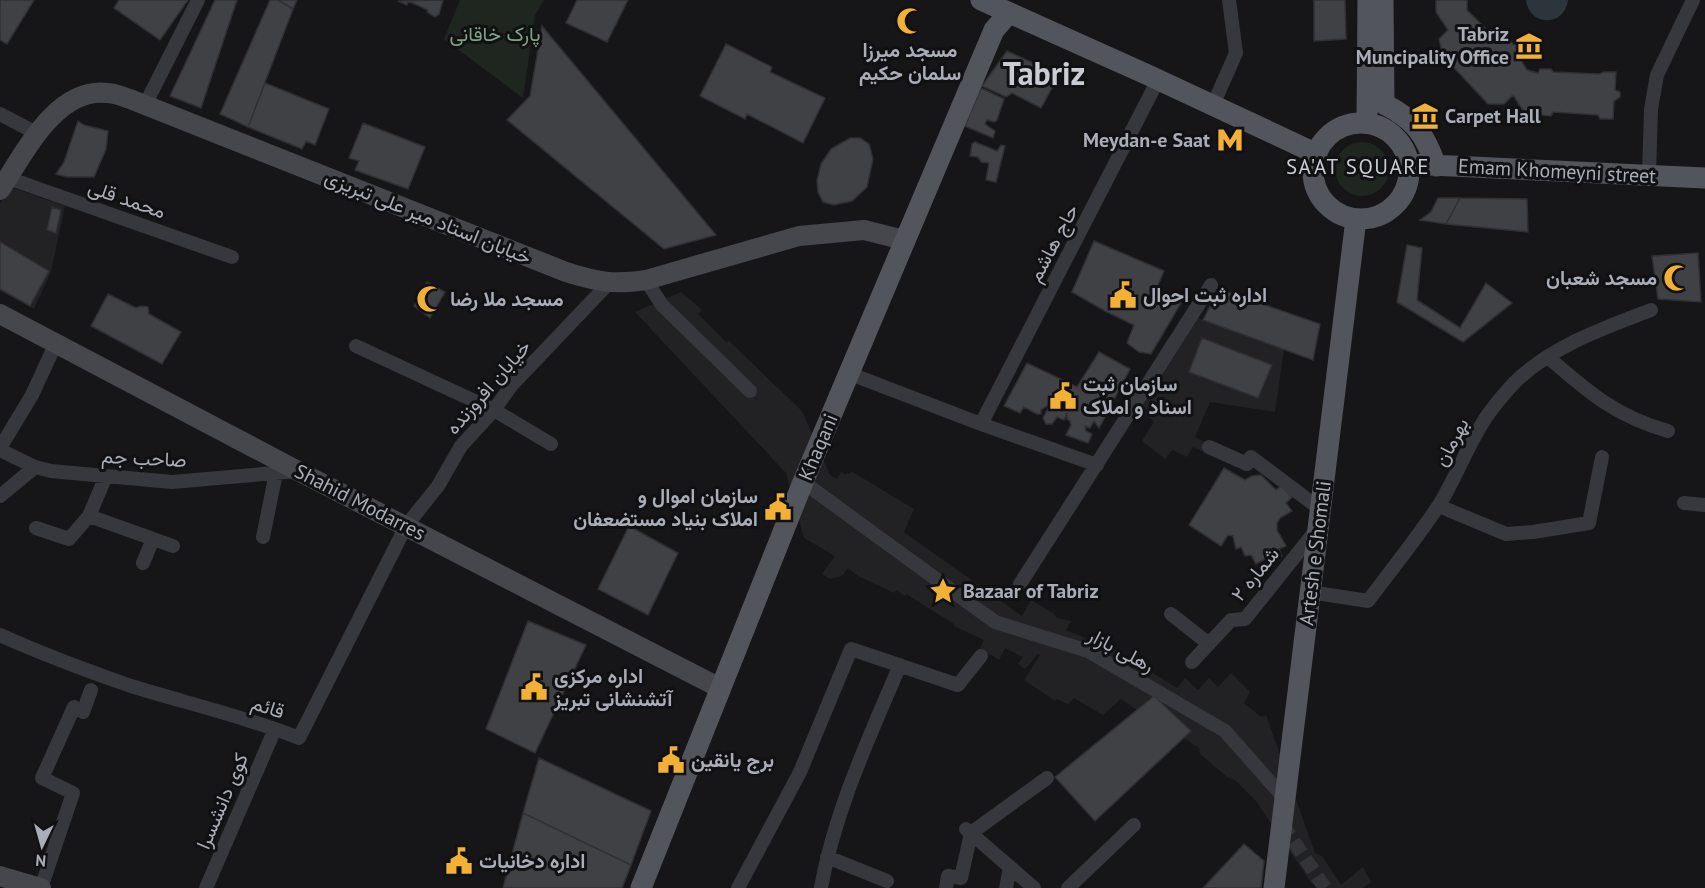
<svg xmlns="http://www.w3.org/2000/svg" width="1705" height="888" viewBox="0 0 1705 888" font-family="'PT Sans',Vazirmatn,sans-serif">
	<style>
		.built { fill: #222225 }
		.green { fill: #1e261f }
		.water { fill: #2c353c }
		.building { fill: #404145; stroke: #303034; stroke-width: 1.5 }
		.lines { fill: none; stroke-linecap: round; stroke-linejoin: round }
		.street-tunnel { stroke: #333438; stroke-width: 14; stroke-dasharray: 14 7; stroke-linecap: butt }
		.street { stroke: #37383d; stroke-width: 14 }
		.secondary { stroke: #45474d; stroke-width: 20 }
		.primary { stroke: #53555c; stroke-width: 21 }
		.labels { text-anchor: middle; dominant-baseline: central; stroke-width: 6; stroke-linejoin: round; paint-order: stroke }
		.park-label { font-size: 20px; fill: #7fa381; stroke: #111113 }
		.poi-label { font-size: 20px; font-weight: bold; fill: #a8adb8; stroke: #111113; text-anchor: start }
		.street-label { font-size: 20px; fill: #a8adb8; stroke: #111113 }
		.neighbourhood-label { font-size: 21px; letter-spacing: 1.5px; fill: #c9ccd4; stroke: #111113 }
		.town-label { font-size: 32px; font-weight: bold; fill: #c9ccd4; stroke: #111113 }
	</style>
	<rect width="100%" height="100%" fill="#161618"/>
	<!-- built -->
	<path class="built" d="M10,187l55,19 -14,66 -17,37 -34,-18v-87z
		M681,292l21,18 -4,4 28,28 3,-1 73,70 28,64 7,4 4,-7 4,3 2,-2 3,1 1,-3 63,38 -10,23 118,84 9,-16 22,13 4,5 14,3 -5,9 24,10 16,10 3,-4 68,42 8,-10 13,12 11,-12 9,9 13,-14 19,19 -6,11 17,14 5,-2 49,138 7,3 19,29 22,-18 8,15 -8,6h-43l-8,-4 -56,-83 -21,-21 -8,-3 -27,-23 -1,-6 -43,-28 -2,2 -33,-23 -18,16 -29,-17 -6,6 -12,-5 -1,2 -31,-21 16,-25 -2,-1 -13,15 -7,-5 5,-7 -18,-9 -6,12 -19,-12 4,-8 -30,-14v-2l-48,-30 -1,2 -9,-6 -2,3 -36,-17 -10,-8 -6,8 -12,3 -8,-5 13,-18 -31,-18 -18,-65 -151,-161z
		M1195,317l89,32 -9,63 -65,-10 -15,35 13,7 -4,8 -11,-5 -6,10 -15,-7 -7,9 -23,-18 12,-20 -15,-11z"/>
	<!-- green -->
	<path class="green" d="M460,0h84l-9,15 -12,83 -79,-59z
		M1335 169a27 27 0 1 1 54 0a27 27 0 1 1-54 0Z"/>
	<!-- water -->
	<path class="water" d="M1526,0h42c-3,27 -39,27 -42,0z"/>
	<!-- building -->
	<path class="building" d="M0,0h34l-27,44 -7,-4z
		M119,0h69l-28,40 -46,-32z
		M215,0h22l-36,108 -31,-12z
		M270,0h8l15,9 -45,118 -28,-13z
		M278,0h19l-4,9z
		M443,0l-4,14 -4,3 -8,-5 1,-2 -20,-9 -1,4 -9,-4z
		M577,0h51l-21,42 -41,-19z
		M1314,0h31l1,39 -32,2z
		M1436,0h31v10l24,24 8,-7 14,17 11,-8 9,15 -13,8 7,11 11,3 2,-4h11l2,3 46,2 5,-2h12l-1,18 5,2v5l-6,4 -1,18h-13l-2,-4 -45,-3 -2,4 -20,-2 -7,-2 -11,-17 -9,9h-16l-45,-48 -4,-17 9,-9 -12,-18z
		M542,26l174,209 -52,14 -157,-129 23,-24z
		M726,44l46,23 -2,5 55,26 -22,45 -56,-29 -2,5 -45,-23z
		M1007,51l52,24 -18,33 -29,-15 -6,4 -24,-11z
		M265,83l64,26 -14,36 -9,-4 -4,8 -54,-22z
		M981,88l23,11 -7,21 -3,2 -7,-2 -2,4 10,7 -2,7 -28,-12z
		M78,121l6,4 24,6 -2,18 -12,28h-27l-11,-3 8,-12z
		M363,123l62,24 -17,42 -53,-19 4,-9 -10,-3z
		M850,138h10l9,6 4,15 -6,28 -15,14 -18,4 -11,-3 -5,-10 -1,-12 4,-16 10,-15z
		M975,142l22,9 4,-6 4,1 -9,36 -10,-2 3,-17 -8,-1 -3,-5 -8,-1 2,-12z
		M1438,198h22l-14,26 -26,-4 11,-8z
		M1460,198l67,1 1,33 -82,-8z
		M52,207l9,3 -5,23 -9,-3z
		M1094,241l70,30 -8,19 25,13 -30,51 -12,-2 -12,-9 7,-18 -29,-14 -33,-19z
		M0,242l49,29 -19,35 -30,-17z
		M1407,245l15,3 -5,52 43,28 26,-45 26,20 -49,39 -66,-40z
		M1698,253l3,49 -43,-3 -6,-43z
		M427,282l18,10 -15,26 -16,-12z
		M1219,289l101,35 -7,36 -110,-40z
		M108,294l28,14 5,-2 7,1 1,7 32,18 -19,32 -71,-38z
		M1202,338l70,27 -14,33 -69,-26z
		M1099,352l31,17 -31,59 -5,-7 -4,7 -5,-2 1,5 6,3 -4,9 -22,-8 5,-10 -1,-4 -3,-2v-6l-3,7 -7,-3 -5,7h-6l-3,-6 7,-14 -9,6v4h-4l-13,-7 -4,6 -16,-7 23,-43 50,24z
		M1224,468l21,12 7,-4 9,-1 15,15 5,-4 11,11 -6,6 6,8 -12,7 -3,5v7l9,16 -7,3 3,7 -12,7 -3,-5 -11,6 -5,-9 -6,1 -4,-9 -5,2 -3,-13 -5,-1 -7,11 -32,-21z
		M629,526l49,27 -30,62 -50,-26z
		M528,621l58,24 -51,108 -49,-24z
		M1154,696l37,35 -96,90 -40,-44z
		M539,758l112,53 -20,54 -108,-52z
		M523,813l108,52 -9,23h-119z
		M1244,844l20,17 -3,27h-58z"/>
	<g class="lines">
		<!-- street-tunnel -->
		<path class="street-tunnel" d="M1282,824l43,64"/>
		<!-- street -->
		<path class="street" d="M145,105l53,-105
			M1213,105l23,-52 -7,-53
			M0,114l38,20
			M1649,175l2,-66 6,-34 36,-75
			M8,178l224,79
			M646,280l16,25 88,86
			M356,346l138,64 57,34
			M1549,358c39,34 68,59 119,73
			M848,373l133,51 116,41
			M981,424l177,-344
			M1209,447l38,17 4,-7 69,52
			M0,448l32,-53 24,-52
			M0,450l35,17
			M803,482l192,140 93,29 137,80 60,68
			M0,496l35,-29 16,4 121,11 126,-11
			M1684,503l21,2
			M1439,506l67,28 27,-2 56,-9 13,-66
			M89,516l84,30
			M36,528l33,11 20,-23 17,-40
			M263,537l13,-64
			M143,563l10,-24
			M1020,584l191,-299
			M1310,592l58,9c24,-32 49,-63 71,-96 15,-24 25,-51 40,-76 9,-17 23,-33 36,-47 37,-36 89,-54 136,-72
			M1171,614l38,30
			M0,635c42,19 85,35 128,50 57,18 116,31 171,53l107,-212 32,-40 23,-40 33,-36 17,-24 98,-103
			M1192,662l39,-42 14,-1 72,-90
			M966,829l68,59
			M827,857l60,24
			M41,888l32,-95 -31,-15 32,-71 9,5 8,-22
			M206,888l69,-159
			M738,888l62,-116 51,-123 107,36 23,-29
			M821,888c14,-78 48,-150 79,-223
			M946,888l2,-12 13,2 10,-45 76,-55
			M1006,888l4,-21
			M1068,888l66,-63"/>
		<!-- secondary -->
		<path class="secondary" d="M0,190c24,-36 56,-103 107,-97 8,0 16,4 23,6l436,173c32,10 47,13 80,8l153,-44 65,-6 40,10
			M0,314l298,157 422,217
			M0,876l41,12"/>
		<!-- primary -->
		<path class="primary" d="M981,0l167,75 169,79
			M1383,0l1,104c30,15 41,30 52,62
			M1367,123l1,-123
			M1313 171a48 48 0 1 1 96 0a48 48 0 1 1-96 0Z
			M1409,164l296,14
			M641,888l162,-406 191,-452 15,-17
			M1274,888l82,-669"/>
	</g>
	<!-- icons -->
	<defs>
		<symbol id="mosque-bare" viewBox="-9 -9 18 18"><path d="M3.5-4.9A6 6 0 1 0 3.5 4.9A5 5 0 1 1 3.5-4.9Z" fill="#f2b134" stroke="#111113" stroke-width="2.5" paint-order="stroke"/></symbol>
		<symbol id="museum-bare" viewBox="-9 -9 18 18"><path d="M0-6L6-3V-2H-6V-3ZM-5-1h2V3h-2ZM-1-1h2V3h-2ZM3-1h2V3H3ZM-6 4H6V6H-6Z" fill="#f2b134" stroke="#111113" stroke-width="2.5" paint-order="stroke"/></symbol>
		<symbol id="metro-bare" viewBox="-9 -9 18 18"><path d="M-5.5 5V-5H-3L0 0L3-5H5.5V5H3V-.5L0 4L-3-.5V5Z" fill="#f2b134" stroke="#111113" stroke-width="2.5" paint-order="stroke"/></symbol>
		<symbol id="civic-bare" viewBox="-9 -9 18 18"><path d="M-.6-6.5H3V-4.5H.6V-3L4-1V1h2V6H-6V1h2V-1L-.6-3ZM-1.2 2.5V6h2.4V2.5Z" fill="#f2b134" stroke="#111113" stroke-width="2.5" paint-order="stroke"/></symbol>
		<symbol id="sight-bare" viewBox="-9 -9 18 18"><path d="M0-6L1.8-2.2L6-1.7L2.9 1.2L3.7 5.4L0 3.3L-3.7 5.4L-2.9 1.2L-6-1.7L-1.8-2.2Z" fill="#f2b134" stroke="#111113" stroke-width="2.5" paint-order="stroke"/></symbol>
	</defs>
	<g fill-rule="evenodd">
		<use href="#mosque-bare" x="891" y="2" width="38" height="38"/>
		<use href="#museum-bare" x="1510" y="27" width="38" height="38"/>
		<use href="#museum-bare" x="1406" y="97" width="38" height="38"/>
		<use href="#metro-bare" x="1211" y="121" width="38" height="38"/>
		<use href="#mosque-bare" x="1658" y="259" width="38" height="38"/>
		<use href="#civic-bare" x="1104" y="276" width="38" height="38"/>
		<use href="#mosque-bare" x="411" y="280" width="38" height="38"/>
		<use href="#civic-bare" x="1044" y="377" width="38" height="38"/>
		<use href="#civic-bare" x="759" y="488" width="38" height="38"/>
		<use href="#sight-bare" x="924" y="572" width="38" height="38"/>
		<use href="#civic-bare" x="515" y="668" width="38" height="38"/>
		<use href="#civic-bare" x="652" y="741" width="38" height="38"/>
		<use href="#civic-bare" x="440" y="842" width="38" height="38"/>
	</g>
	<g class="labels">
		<!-- park labels -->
		<g class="park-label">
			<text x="495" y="34">پارک خاقانی</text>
		</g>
		<!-- poi labels -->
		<g class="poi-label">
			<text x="1509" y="34" text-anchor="end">Tabriz<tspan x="1509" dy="23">Muncipality Office</tspan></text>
			<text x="910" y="50" text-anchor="middle">مسجد میرزا<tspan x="910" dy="23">سلمان حکیم</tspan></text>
			<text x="1445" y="116">Carpet Hall</text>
			<text x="1210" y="140" text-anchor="end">Meydan-e Saat</text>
			<text x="1657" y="278" text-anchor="end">مسجد شعبان</text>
			<text x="1143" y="295">اداره ثبت احوال</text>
			<text x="450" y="299">مسجد ملا رضا</text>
			<text x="1083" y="384">سازمان ثبت<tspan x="1083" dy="23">اسناد و املاک</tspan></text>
			<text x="758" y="496" text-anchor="end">سازمان اموال و<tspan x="758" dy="23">املاک بنیاد مستضعفان</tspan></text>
			<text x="963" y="591">Bazaar of Tabriz</text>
			<text x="554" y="676">اداره مرکزی<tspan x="554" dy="23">آتشنشانی تبریز</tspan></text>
			<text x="691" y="760">برج یانقین</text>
			<text x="479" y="861">اداره دخانیات</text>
		</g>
		<!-- street labels -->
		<g class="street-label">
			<text transform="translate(1557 171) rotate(3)">Emam Khomeyni street</text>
			<text transform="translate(127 199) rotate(19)">محمد قلی</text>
			<text transform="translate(428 217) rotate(22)">خیابان استاد میر علی تبریزی</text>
			<text transform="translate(1053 243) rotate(-62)">حاج هاشم</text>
			<text transform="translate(488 387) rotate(-49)">خیابان افروزنده</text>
			<text transform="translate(1451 442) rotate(-62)">بهرمان</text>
			<text transform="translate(818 447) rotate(-67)">Khaqani</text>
			<text transform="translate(144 458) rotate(3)">صاحب جم</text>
			<text transform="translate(360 502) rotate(27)">Shahid Modarres</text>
			<text transform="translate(1315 553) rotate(-83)">Artesh e Shomali</text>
			<text transform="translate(1255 574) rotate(-51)">شماره ۲</text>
			<text transform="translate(1121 650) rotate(28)">رهلی بازار</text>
			<text transform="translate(268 707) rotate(18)">قائم</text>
			<text transform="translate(222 801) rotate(-67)">کوی دانشسرا</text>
		</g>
		<!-- neighbourhood labels -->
		<g class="neighbourhood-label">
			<text x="1358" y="166">SA'AT SQUARE</text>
		</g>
		<!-- town labels -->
		<g class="town-label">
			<text x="1044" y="73">Tabriz</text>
		</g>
	</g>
	<!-- north arrow -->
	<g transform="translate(42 846) rotate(185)" stroke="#111113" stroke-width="4.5" paint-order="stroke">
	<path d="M0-4.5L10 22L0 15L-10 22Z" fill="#a8adb8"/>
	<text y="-9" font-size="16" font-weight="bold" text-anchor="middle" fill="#a8adb8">N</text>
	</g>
</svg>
